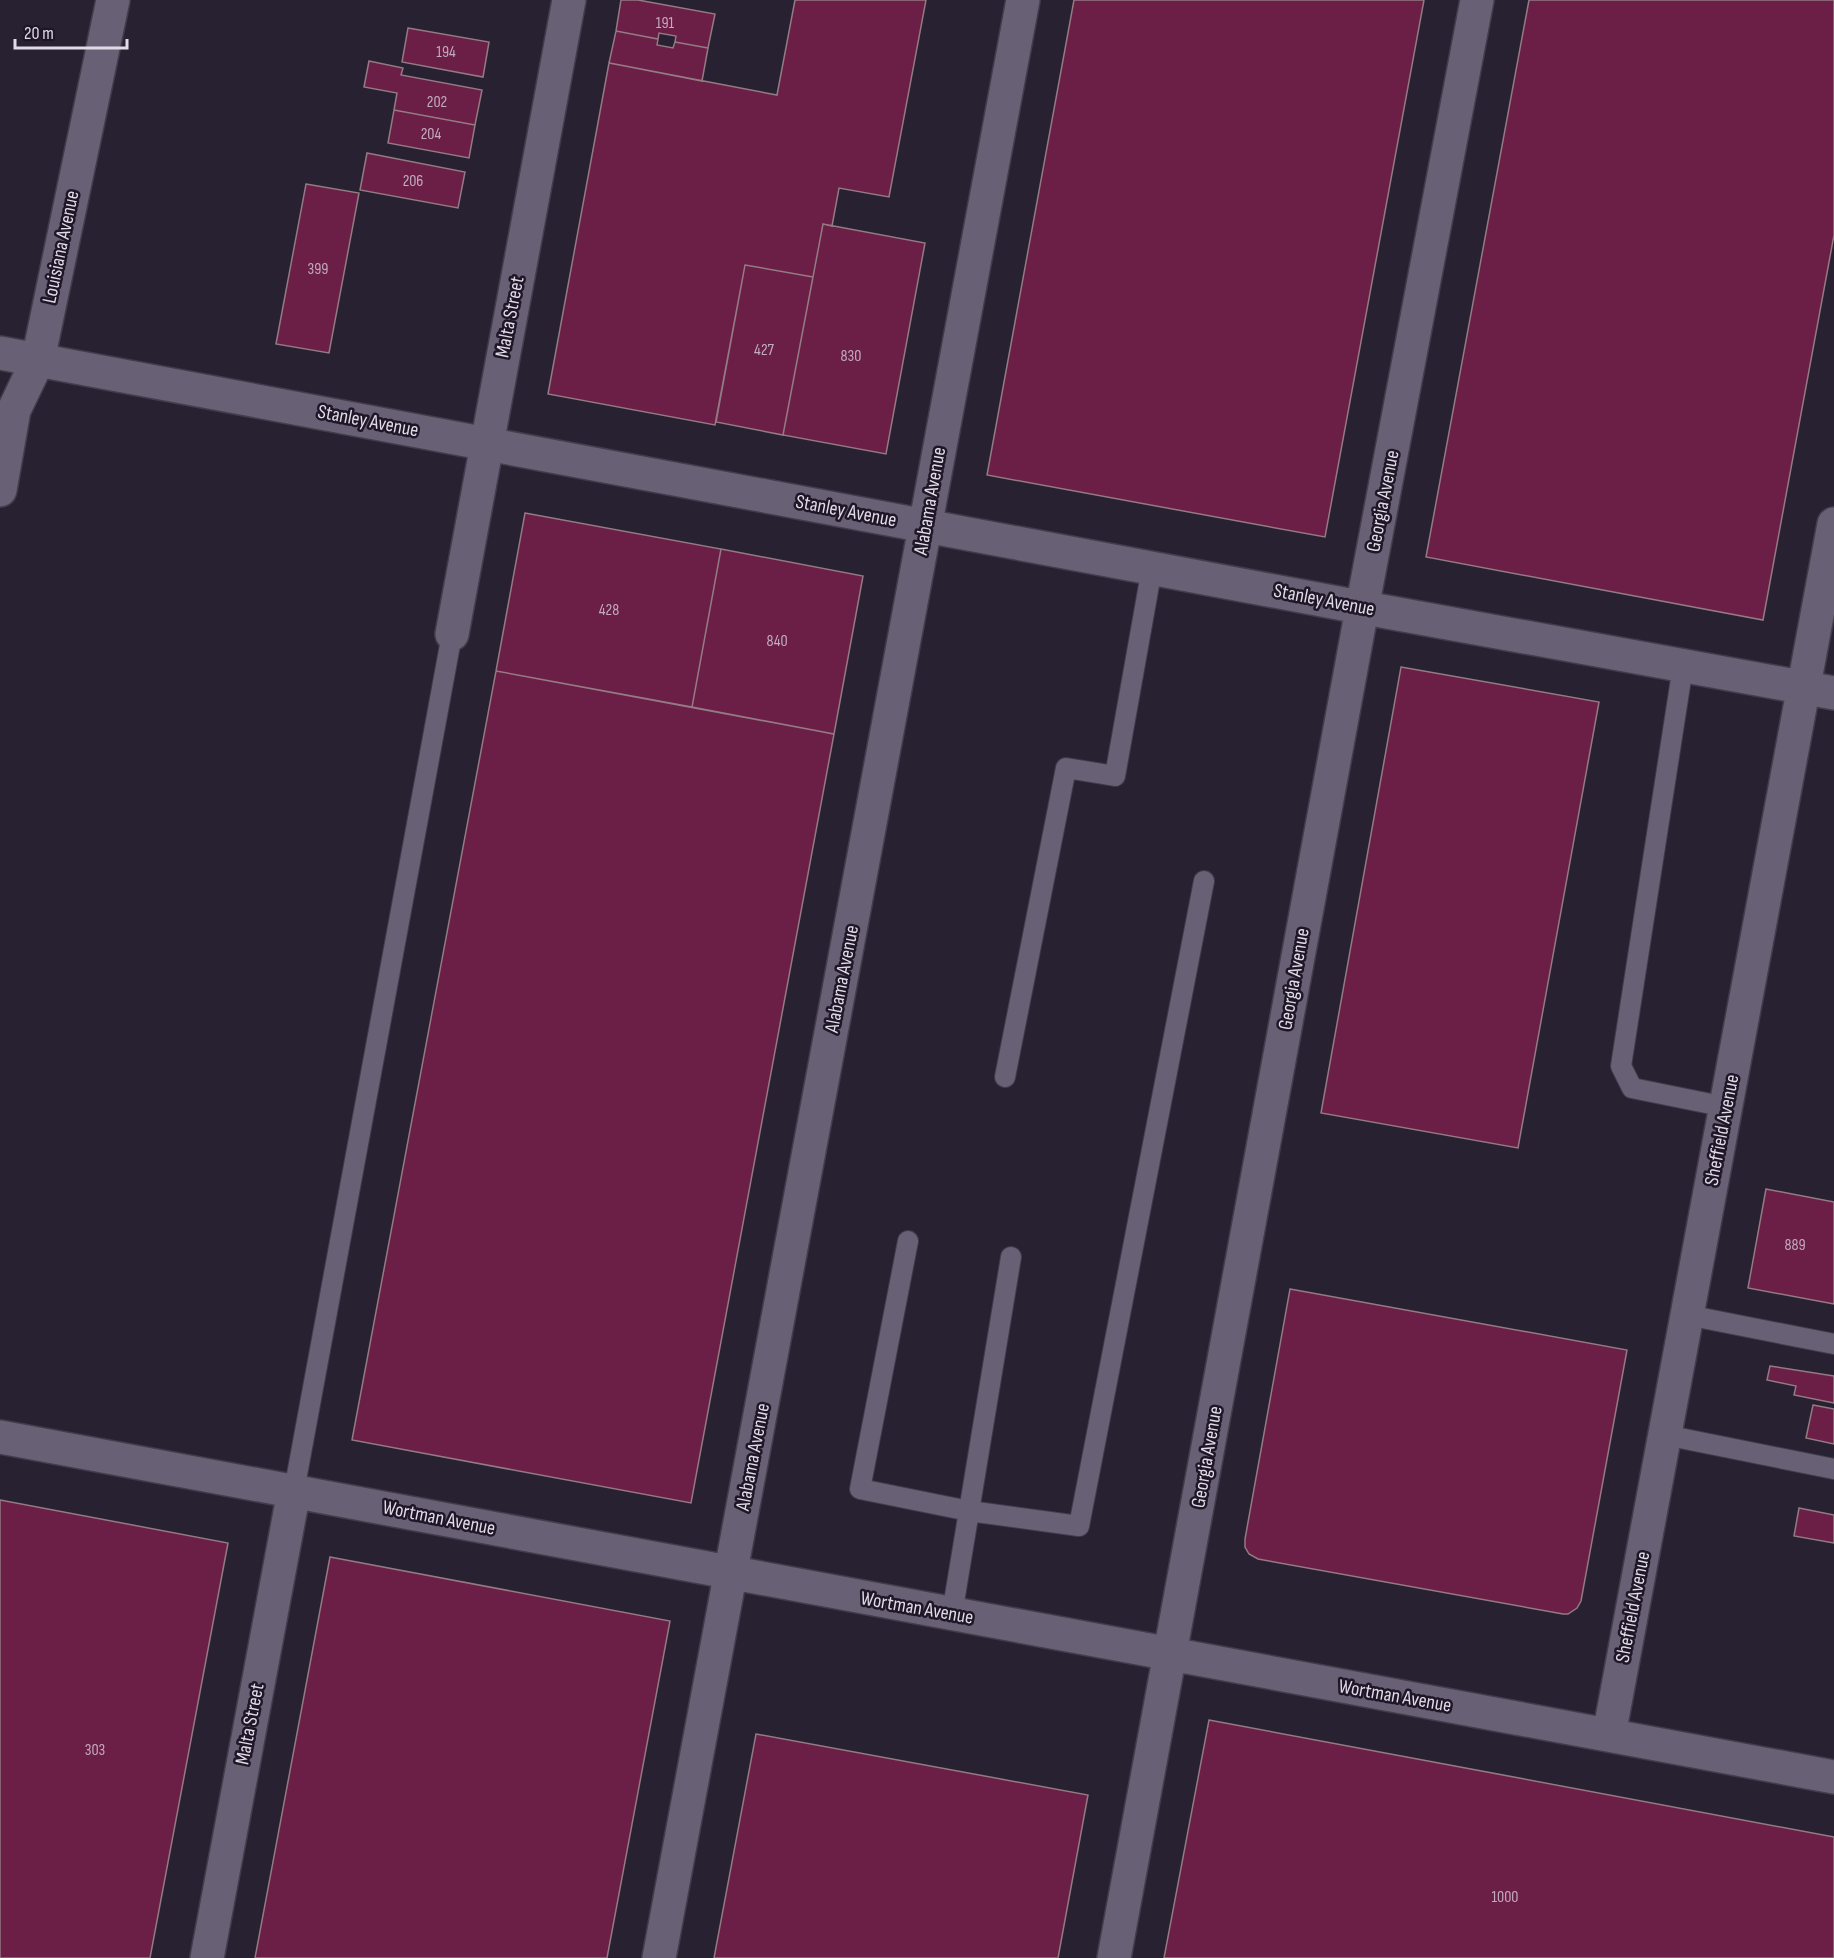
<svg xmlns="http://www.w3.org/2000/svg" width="1834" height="1958" viewBox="0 0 1834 1958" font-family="'Sofia Sans Condensed',sans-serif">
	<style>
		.building { fill: #6b1e46; stroke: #937a83; stroke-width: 1.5 }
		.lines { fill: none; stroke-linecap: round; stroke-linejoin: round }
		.lane-casing { stroke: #423c4b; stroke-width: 22 }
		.street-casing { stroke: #423c4b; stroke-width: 36 }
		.lane { stroke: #686074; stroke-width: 20 }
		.street { stroke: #686074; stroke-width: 33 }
		.labels { text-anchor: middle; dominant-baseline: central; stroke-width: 5; stroke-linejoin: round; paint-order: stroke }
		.number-label { font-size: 16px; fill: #c2acbf }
		.street-label { font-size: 20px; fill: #dfdbe7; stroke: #1f1728 }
	</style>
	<rect width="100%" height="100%" fill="#282132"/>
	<!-- building -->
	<path class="building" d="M621,0h17l77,14 -7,34 -33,-6 1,-6 -17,-3 -1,6 -42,-8z
		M795,0h131l-37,197 -50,-9 -7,38 -9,-2 -10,53 -68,-12 -30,160 -167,-31 61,-331 168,32z
		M1074,0h350l-99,537 -338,-62z
		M1529,0h305v235l-71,385 -337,-63z
		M408,28l81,14 -6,35 -81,-15z
		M616,31l42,8 -1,6 16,3 2,-6 33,6 -6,33 -93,-18z
		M369,61l34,7 -2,7 81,15 -7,35 -81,-15 3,-17 -33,-6z
		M394,110l81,15 -6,33 -81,-15z
		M367,153l98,19 -7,36 -98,-18z
		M306,184l53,9 -30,160 -53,-9z
		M823,224l102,19 -39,211 -103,-19z
		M745,265l68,12 -30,158 -67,-13z
		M525,513l196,36 -29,158 -196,-36z
		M721,549l142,27 -29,158 -142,-27z
		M1401,667l198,35 -81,446 -197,-35z
		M496,671l338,63 -143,769 -339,-63z
		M1766,1189l68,13v102l-86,-16z
		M1290,1289l337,61 -46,251 -4,7 -9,6h-5l-305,-55 -9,-5 -4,-7v-8z
		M1770,1366l64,10v27l-40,-8 2,-9 -29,-6z
		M1813,1405l21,4v35l-28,-6z
		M0,1500l228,43 -78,415h-150z
		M1799,1508l35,7v28l-40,-7z
		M330,1557l340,64 -63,337h-352z
		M1209,1720l625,117v121h-670z
		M756,1734l332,61 -30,163h-344z"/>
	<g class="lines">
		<defs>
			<path id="lane" d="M1683,666l-62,400 11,22 94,19
				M1005,1077l61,-309 49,8 37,-208
				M908,1241l-48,248 109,22 110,15 125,-645
				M1687,1315l147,29
				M1665,1435l169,34
				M294,1491l158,-857
				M952,1614l59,-357"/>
			<path id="street" d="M0,353l1354,253 480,87
				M0,490l14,-80 24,-50 75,-360
				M452,634l117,-634
				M0,1437l1834,340
				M1609,1735l225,-1211
				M207,1958l87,-467
				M659,1958l364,-1958
				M1114,1958l250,-1360 113,-598"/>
		</defs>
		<!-- lane casing -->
		<use href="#lane" class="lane-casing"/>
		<!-- street casing -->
		<use href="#street" class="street-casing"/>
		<!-- lane -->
		<use href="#lane" class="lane"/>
		<!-- street -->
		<use href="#street" class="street"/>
	</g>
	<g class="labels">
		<!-- number labels -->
		<g class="number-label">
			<text x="665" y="23">191</text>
			<text x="446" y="52">194</text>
			<text x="437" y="102">202</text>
			<text x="431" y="134">204</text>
			<text x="413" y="181">206</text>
			<text x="318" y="269">399</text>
			<text x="764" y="350">427</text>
			<text x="851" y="356">830</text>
			<text x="609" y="610">428</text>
			<text x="777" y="641">840</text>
			<text x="1795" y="1245">889</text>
			<text x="95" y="1750">303</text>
			<text x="1505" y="1897">1000</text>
		</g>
		<!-- street labels -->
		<g class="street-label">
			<text transform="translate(61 247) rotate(-78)">Louisiana Avenue</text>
			<text transform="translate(510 317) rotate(-79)">Malta Street</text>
			<text transform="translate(368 421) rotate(11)">Stanley Avenue</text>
			<text transform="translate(930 501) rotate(-80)">Alabama Avenue</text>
			<text transform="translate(1383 501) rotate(-79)">Georgia Avenue</text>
			<text transform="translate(846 511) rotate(11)">Stanley Avenue</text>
			<text transform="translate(1324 600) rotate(11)">Stanley Avenue</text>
			<text transform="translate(842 979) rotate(-79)">Alabama Avenue</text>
			<text transform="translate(1294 979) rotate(-80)">Georgia Avenue</text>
			<text transform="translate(1722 1130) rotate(-79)">Sheffield Avenue</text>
			<text transform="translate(753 1457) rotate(-79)">Alabama Avenue</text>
			<text transform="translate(1207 1457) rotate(-80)">Georgia Avenue</text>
			<text transform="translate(439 1518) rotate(11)">Wortman Avenue</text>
			<text transform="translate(1633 1607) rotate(-79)">Sheffield Avenue</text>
			<text transform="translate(917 1608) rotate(10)">Wortman Avenue</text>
			<text transform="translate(1395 1696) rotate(10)">Wortman Avenue</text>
			<text transform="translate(250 1724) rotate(-79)">Malta Street</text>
		</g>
	</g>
	<!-- scale -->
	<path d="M15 39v9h112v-9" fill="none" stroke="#dfdbe7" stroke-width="3"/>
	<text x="24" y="39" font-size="18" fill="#dfdbe7" stroke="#1f1728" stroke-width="4.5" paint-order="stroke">20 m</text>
</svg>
